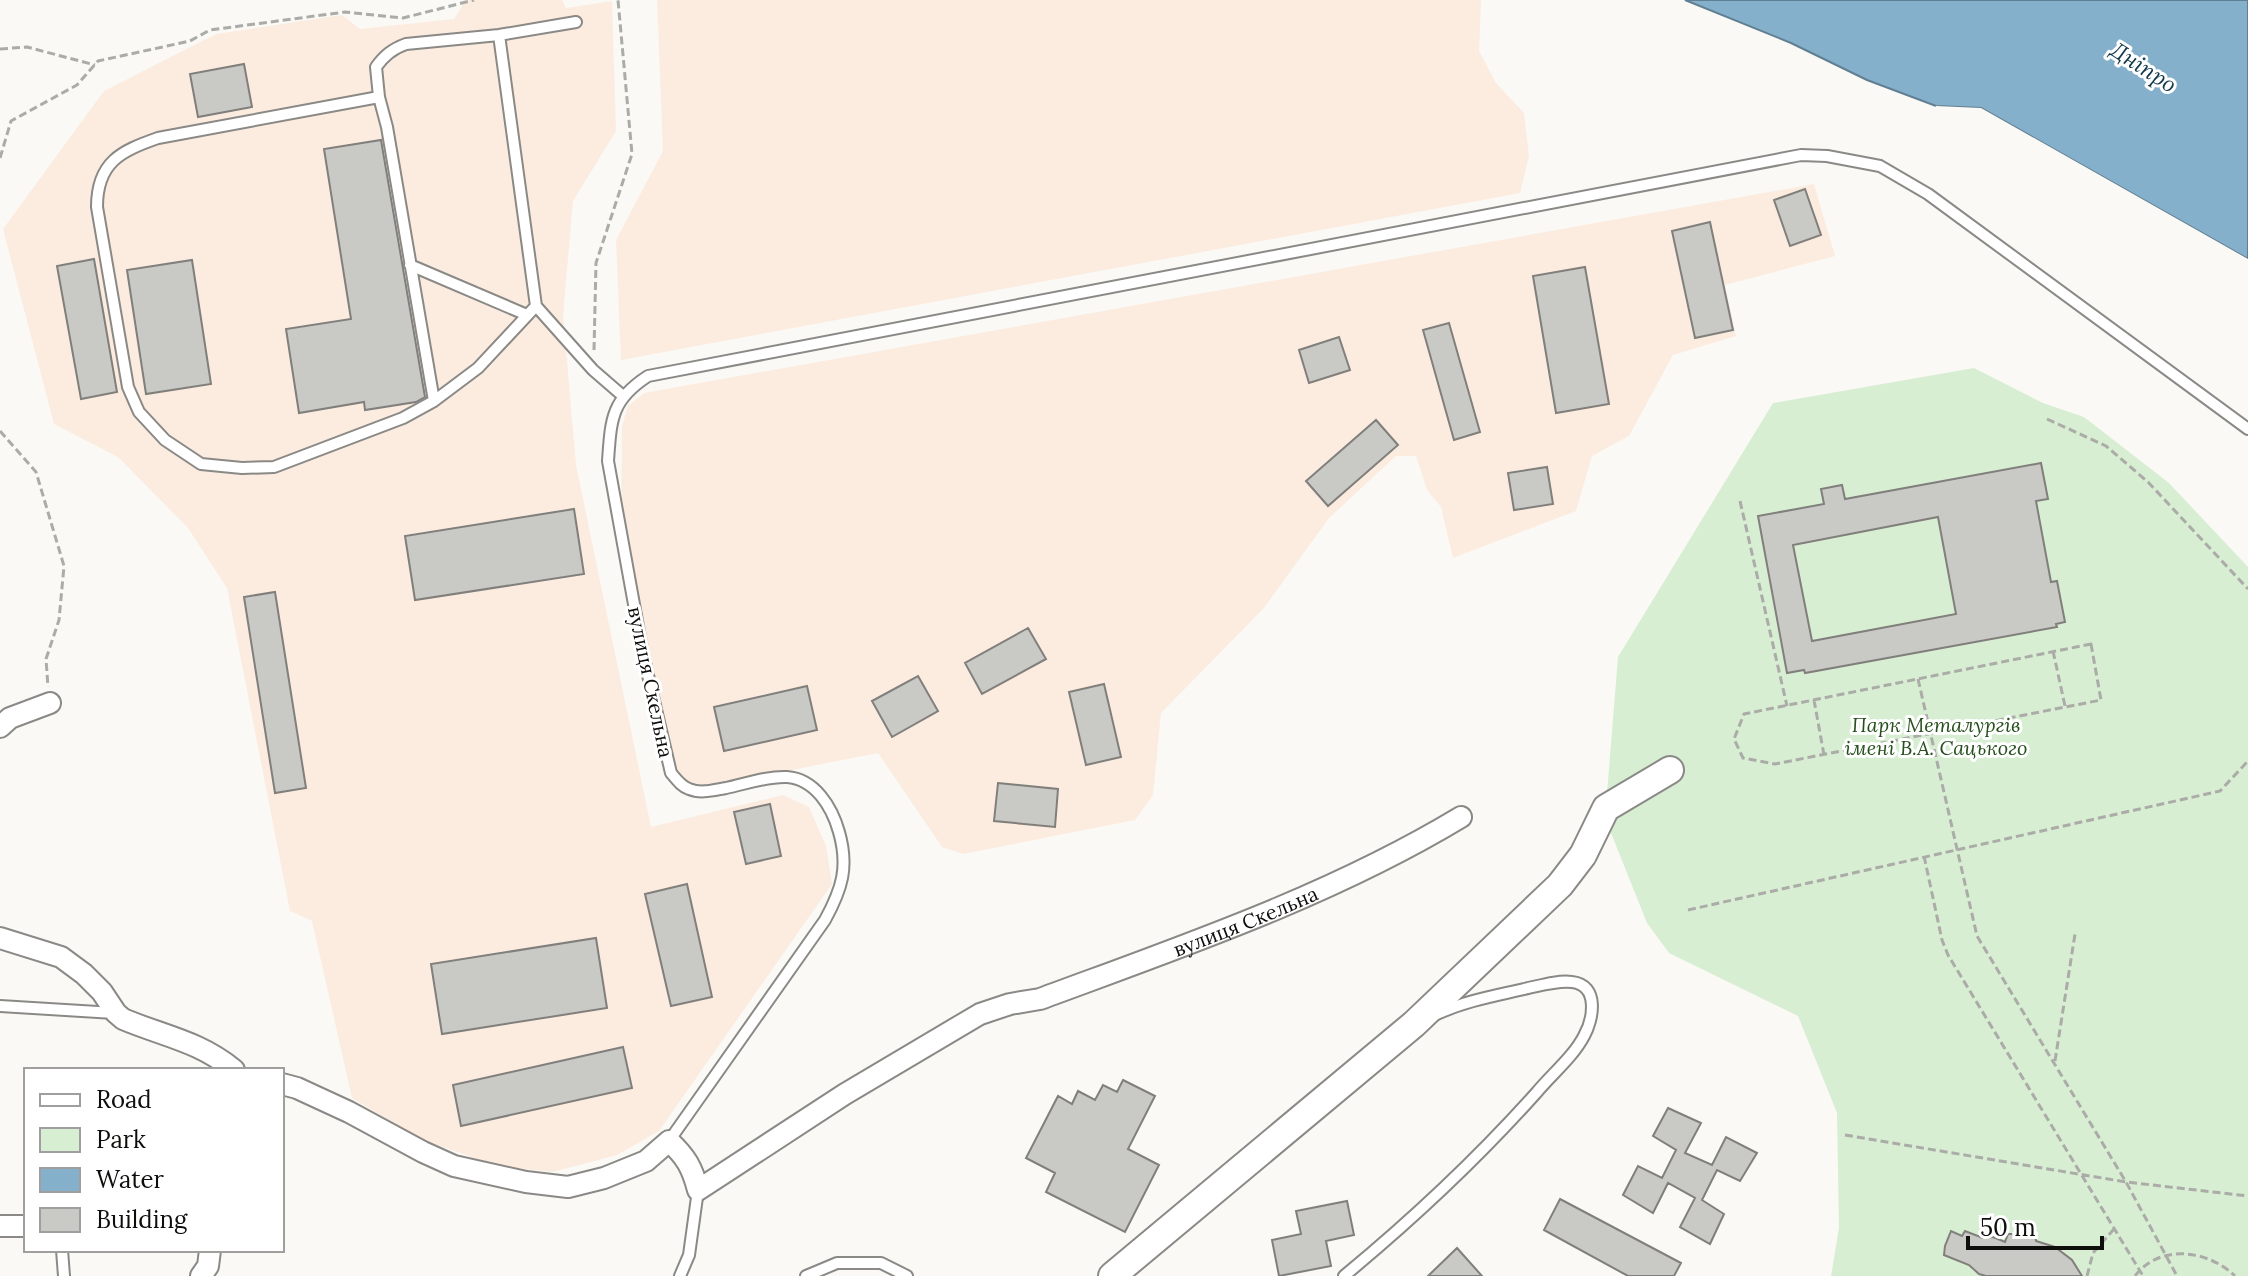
<svg xmlns="http://www.w3.org/2000/svg" width="2248" height="1276" viewBox="0 0 2248 1276" font-family="Lora,serif">
	<style>
		.industrial { fill: #fcece0 }
		.green { fill: #d8eed3 }
		.water { fill: #84b0cb; stroke: #617f92; stroke-width: 2 }
		.pier { fill: #faf9f5 }
		.building { fill: #c9c9c5; stroke: #807f7c; stroke-width: 2; fill-rule: evenodd }
		.lines { fill: none; stroke-linecap: round; stroke-linejoin: round }
		.service-casing { stroke: #8a8986; stroke-width: 14 }
		.minor-casing { stroke: #8a8986; stroke-width: 24 }
		.tertiary-casing { stroke: #8a8986; stroke-width: 30 }
		.path { stroke: #ababa8; stroke-width: 3; stroke-dasharray: 8 4; stroke-linecap: butt }
		.service { stroke: #fff; stroke-width: 10 }
		.minor { stroke: #fff; stroke-width: 20 }
		.tertiary { stroke: #fff; stroke-width: 26 }
		.labels { text-anchor: middle; dominant-baseline: central; stroke-width: 6; stroke-linejoin: round; paint-order: stroke }
		.street-label { font-size: 20px; fill: #0e0e0d; stroke: #fff }
		.park-label { font-size: 20px; font-style: italic; fill: #264f1d; stroke: #fff }
		.water-label { font-size: 22px; font-style: italic; fill: #12374b; stroke: #fff }
	</style>
	<rect width="100%" height="100%" fill="#faf9f5"/>
	<!-- industrial -->
	<path class="industrial" d="M466,0h96l4,8 46,-7 4,130 -43,70 -10,114 13,150 75,362 132,-32 26,12 17,39 6,38 -173,247 -42,24 -64,17 -55,-6 -78,-27 -68,-41 -40,-177 -22,-10 -63,-323 -39,-60 -70,-71 -64,-33 -51,-195 101,-138 112,-57 126,-19 18,14 94,-10z
		M657,0h824l-2,51 17,32 28,30 5,43 -9,37 -899,167 -5,-120 47,-89z
		M1814,184l21,72 -110,29 11,51 -63,19 -44,81 -37,20 -16,55 -123,47 -12,-51 -14,-17 -11,-34h-20l-67,62 -65,90 -103,105 -8,82 -18,25 -172,34 -21,-7 -64,-94 -182,36 -23,-10 -52,-249 1,-104 6,-20 16,-13z"/>
	<!-- green -->
	<path class="green" d="M1974,368l69,35 41,14 85,66 79,84v709h-417l8,-48 -2,-115 -39,-97 -129,-63 -22,-30 -42,-105 13,-161 155,-254z"/>
	<!-- water -->
	<path class="water" d="M1685,0h563v259l-267,-151 -45,-2 -69,-26 -76,-37z"/>
	<!-- pier -->
	<path class="pier" d="M1936,106l45,2 267,151v4l-269,-151 -45,-3z"/>
	<!-- building -->
	<path class="building" d="M244,64l8,43 -54,10 -8,-43z
		M381,140l44,257 -9,5 -51,8 -1,-8 -65,11 -13,-84 65,-10 -27,-170z
		M1805,189l16,46 -31,11 -16,-46z
		M1710,222l23,108 -38,8 -23,-107z
		M94,259l23,133 -36,7 -24,-133z
		M192,260l19,124 -65,10 -19,-124z
		M1585,267l24,137 -53,9 -23,-137z
		M1449,323l31,109 -26,8 -31,-110z
		M1339,337l11,33 -41,13 -10,-33z
		M1376,420l22,25 -70,61 -22,-25z
		M2041,463l7,36 -12,2 15,81 6,-1 8,41 -9,2 1,3 -252,46 -1,-3 -17,3 -29,-157 66,-12 -3,-15 21,-4 3,14zM1938,517l18,97 -144,27 -19,-96z
		M1547,467l6,37 -39,6 -6,-37z
		M574,509l10,65 -169,26 -10,-64z
		M275,592l31,196 -31,5 -31,-196z
		M1028,628l18,31 -64,35 -17,-31z
		M918,676l20,35 -46,26 -20,-36z
		M1104,684l17,73 -35,8 -17,-73z
		M807,686l10,44 -93,21 -10,-44z
		M998,783l60,6 -3,38 -61,-6z
		M770,804l11,52 -35,8 -12,-52z
		M687,884l25,113 -41,9 -26,-112z
		M596,938l11,70 -165,26 -11,-70z
		M623,1047l9,41 -171,38 -8,-41z
		M1123,1080l32,16 -27,53 31,16 -34,67 -79,-40 9,-19 -29,-15 32,-62 14,8 6,-13 17,9 8,-15 14,7z
		M1668,1108l33,15 -16,30 27,12 14,-28 31,16 -17,28 -23,-11 -15,30 22,14 -14,30 -30,-17 15,-29 -27,-15 -15,30 -30,-18 15,-29 24,12 14,-28 -23,-14z
		M1560,1199l121,64 -7,13h-46l-84,-46z
		M1347,1201l7,34 -28,6 5,25 -52,10 -7,-36 29,-6 -5,-23z
		M2030,1228l5,6 1,7 19,6 17,13 10,16h-96l-7,-2 -10,-9 -25,-10 1,-9 6,-15 11,5 3,-5 18,7 10,-1 12,5 3,-8h7l2,-5z
		M1457,1248l25,28h-54z"/>
	<g class="lines">
		<defs>
			<path id="service" d="M499,35l37,271 57,64 30,26
				M379,97l-221,41c-37,13 -61,24 -61,69l31,180 11,25 26,28 36,24 41,4 32,-1 129,-49 31,-17 44,-33 58,-62
				M410,265l117,50
				M434,401l-47,-274 -8,-30 -3,-30c8,-11 16,-18 30,-23l93,-9 77,-13
				M0,1006l114,7
				M669,1141l156,-221c17,-31 24,-53 14,-88 -7,-25 -24,-53 -52,-55 -20,-1 -42,7 -61,11 -12,2 -25,6 -37,1 -8,-3 -12,-9 -18,-16l-28,-119 -35,-193c3,-42 3,-61 40,-85l1153,-221 26,1 53,10 48,28 320,235
				M62,1250l2,26
				M680,1276l9,-21 9,-65
				M806,1276l31,-13h44l26,13
				M1344,1276c69,-57 134,-118 193,-184 15,-18 36,-35 47,-56 9,-16 16,-51 -12,-54 -15,-2 -33,4 -48,7 -30,7 -59,12 -87,25"/>
			<g id="minor">
				<path d="M0,727l10,-9 40,-15"/>
				<path d="M0,938l61,19 23,17 18,18 14,21 7,6c40,17 76,22 111,51"/>
				<path id="s1" d="M282,1084l15,4 52,24 74,40 31,14 72,16 42,5 36,-9 42,-17 23,-20c17,16 23,26 29,49l147,-96 135,-80 30,-10 30,-5c143,-53 290,-103 421,-182"/>
				<path d="M0,1226h26"/>
				<path d="M201,1276l7,-10 2,-16"/>
			</g>
			<path id="tertiary" d="M1112,1276l302,-252 146,-139 23,-30 23,-47 64,-38"/>
		</defs>
		<!-- service casing -->
		<use href="#service" class="service-casing"/>
		<!-- minor casing -->
		<use href="#minor" class="minor-casing"/>
		<!-- tertiary casing -->
		<use href="#tertiary" class="tertiary-casing"/>
		<!-- path -->
		<path class="path" d="M0,49l27,-2 68,18
			M0,158l11,-37 66,-36 21,-24 92,-20 20,-11 135,-18 58,6 71,-18
			M594,350l2,-87 36,-109 -14,-154
			M2047,419l59,27 42,36 100,107
			M0,431l36,41 28,94 -5,54 -13,39 2,28
			M1740,501l47,205
			M2091,644l10,56 -326,64 -32,-6 -9,-19 10,-25z
			M2053,651l12,55
			M1918,679l59,257 149,246 51,94
			M1814,700l10,55
			M1924,856l18,84 6,15 195,321
			M1688,910l532,-119 28,-30
			M2055,1061l20,-127
			M1845,1135l281,47 122,14
			M2087,1276l6,-23 21,-24
			M2135,1276c25,-33 73,-26 100,0"/>
		<!-- service -->
		<use href="#service" class="service"/>
		<!-- minor -->
		<use href="#minor" class="minor"/>
		<!-- tertiary -->
		<use href="#tertiary" class="tertiary"/>
	</g>
	<g class="labels">
		<!-- street labels -->
		<g class="street-label">
			<text transform="translate(651 682) rotate(78)">вулиця Скельна</text>
			<text stroke="none"><textPath href="#s1" startOffset="1092">вулиця Скельна</textPath></text>
		</g>
		<!-- park labels -->
		<g class="park-label">
			<text x="1936" y="724">Парк Металургів<tspan x="1936" dy="23">імені В.А. Сацького</tspan></text>
		</g>
		<!-- water labels -->
		<g class="water-label">
			<text transform="translate(2144 67) rotate(33)">Дніпро</text>
		</g>
	</g>
	<!-- legend -->
	<rect x="24" y="1068" width="260" height="184" fill="#ffffff" stroke="#9f9f9e" stroke-width="2"/>
	<rect x="40" y="1094" width="40" height="12" fill="#ffffff" stroke="#9f9f9e" stroke-width="2"/>
	<text x="96" y="1108" font-size="24" fill="#0e0e0d">Road</text>
	<rect x="40" y="1128" width="40" height="24" fill="#d8eed3" stroke="#9f9f9e" stroke-width="2"/>
	<text x="96" y="1148" font-size="24" fill="#0e0e0d">Park</text>
	<rect x="40" y="1168" width="40" height="24" fill="#84b0cb" stroke="#9f9f9e" stroke-width="2"/>
	<text x="96" y="1188" font-size="24" fill="#0e0e0d">Water</text>
	<rect x="40" y="1208" width="40" height="24" fill="#c9c9c5" stroke="#9f9f9e" stroke-width="2"/>
	<text x="96" y="1228" font-size="24" fill="#0e0e0d">Building</text>
	<!-- scale -->
	<path d="M1968 1236v12h134v-12" fill="none" stroke="#0e0e0d" stroke-width="4"/>
	<text x="1980" y="1236" font-size="24" fill="#0e0e0d" stroke="#ffffff" stroke-width="6" paint-order="stroke">50 m</text>
</svg>
